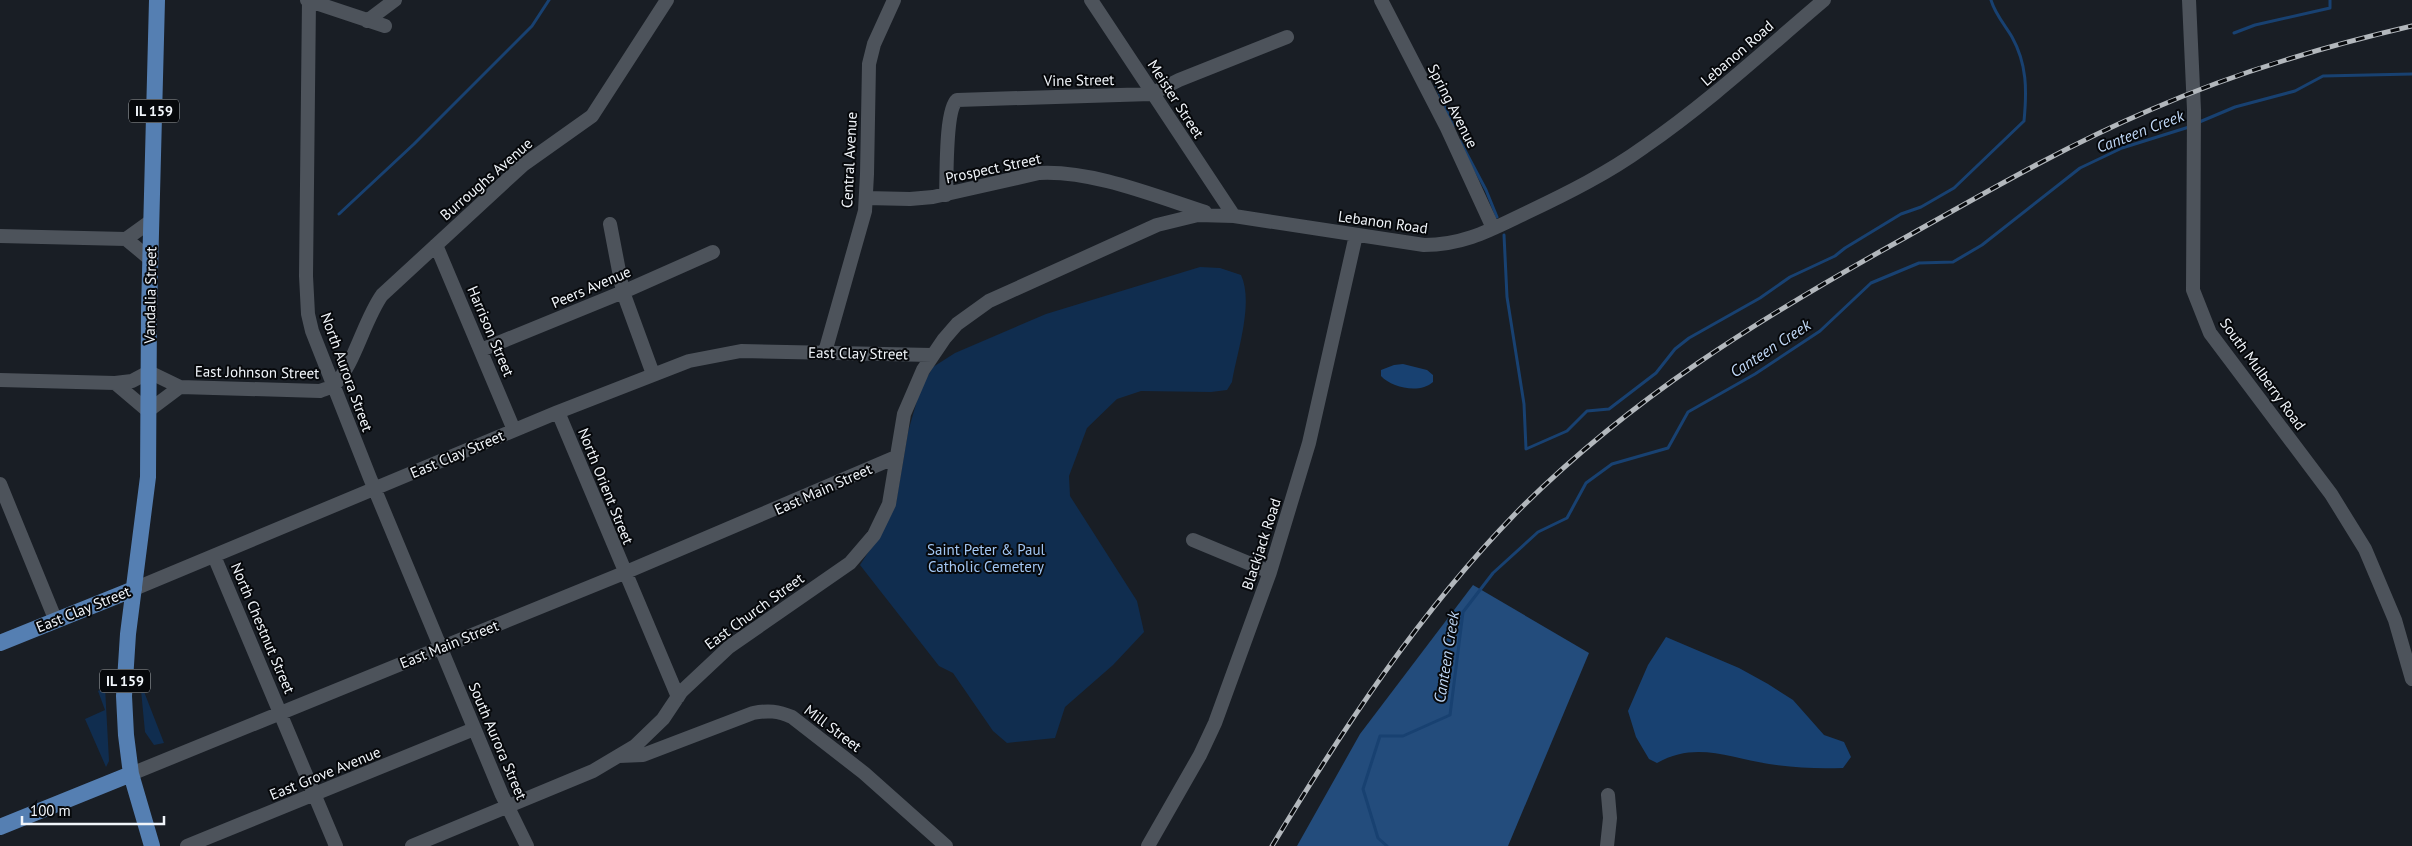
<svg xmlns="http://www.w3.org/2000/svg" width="2412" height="846" viewBox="0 0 2412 846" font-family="'PT Sans',sans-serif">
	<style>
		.green { fill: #102d4f }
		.forest { fill: #234c7c }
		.water { fill: #184171 }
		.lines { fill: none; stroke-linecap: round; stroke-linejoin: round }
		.stream { stroke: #184171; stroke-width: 3 }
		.minor { stroke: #4d535b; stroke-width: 14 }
		.major { stroke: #557fb2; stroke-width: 16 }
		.rail-casing { stroke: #b2b7bc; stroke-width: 5 }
		.rail { stroke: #06080b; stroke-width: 3; stroke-dasharray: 9; stroke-linecap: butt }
		.labels { text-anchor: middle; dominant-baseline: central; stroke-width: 4; stroke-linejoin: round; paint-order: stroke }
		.shield { fill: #06080b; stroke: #aaaeb2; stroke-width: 1 }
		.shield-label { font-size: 14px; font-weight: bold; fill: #f1f5fa }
		.street-label { font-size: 15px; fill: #f1f5fa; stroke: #06080b }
		.park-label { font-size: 15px; fill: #a3c7f4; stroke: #06080b }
		.water-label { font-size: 16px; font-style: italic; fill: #c0d8f7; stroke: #06080b }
	</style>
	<rect width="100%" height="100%" fill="#191e25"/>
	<!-- green -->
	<path class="green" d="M1200,267l20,1 21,7c13,28 -4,77 -9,107l-5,8 -16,2 -70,-1 -24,8 -30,29 -18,48 1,20 67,105 7,31 -31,33 -48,42 -10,31 -48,5 -14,-12 -40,-58 -14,-7 -79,-101 25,-39 11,-23 12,-71 12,-42 13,-23 22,-14 91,-39z
		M105,687l4,74 -3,6 -21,-48 20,-9 -7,-19z
		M143,689l21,54 -10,2 -9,-13 -4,-42z"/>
	<!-- forest -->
	<path class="forest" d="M1473,585l116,68 -81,193h-211l63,-112z"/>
	<!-- water -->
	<path class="water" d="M1403,364l24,6 6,5v7c-13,12 -41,6 -52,-6v-6l13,-5z
		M1666,637l73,31 29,16 25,16 31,35 20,7 7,15 -8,11c-24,1 -50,0 -74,-4 -40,-6 -73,-23 -112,-1l-8,-4 -13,-22 -8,-26 20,-46z"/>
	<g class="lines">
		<!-- stream -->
		<path class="stream" d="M2234,33l21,-8 75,-17v-8
			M1435,83l18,43
			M2197,123l38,-16 60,-16 28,-15 89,-2
			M1460,141l26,49 11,27
			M339,214l75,-70 118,-118 17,-26
			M1504,235l3,62 17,107 2,45 41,-18 20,-20 22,-2 47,-36 19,-24 14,-11 71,-40 30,-21 45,-21 10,-8 56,-34 20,-7 33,-19 70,-67c3,-31 3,-57 -12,-84 -7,-12 -17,-23 -21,-37
			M1387,846l-9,-8 -15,-49 17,-53h23l47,-21 13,-103 30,-39 45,-41 29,-14 19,-35 26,-19 56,-16 20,-36 67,-38 65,-43 51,-48 48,-20 34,-1 29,-17 98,-77 42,-20 67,-21"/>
		<!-- minor -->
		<path class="minor" d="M307,0l78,26
			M309,0l-3,276 2,38 4,17 58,147 132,317 25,51
			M1091,0l143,216
			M1381,0l66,128 46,100
			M2189,0l5,110 -1,180 17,43 121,161 34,55 30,71 17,59
			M367,21l28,-21
			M946,195c1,-18 -1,-85 11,-95l194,-6 28,-14 108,-43
			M866,198l44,1 23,-2 106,-24c53,-3 116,23 166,39
			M610,224l13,68 30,82
			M0,236l126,3
			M126,239l24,20
			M126,239l25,-18
			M436,245l78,185
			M481,350l142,-58 90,-40
			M825,352l40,-141 2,-37 2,-110 5,-20 20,-44
			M0,380l115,3 17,-2 17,-9 31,15 140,4c5,-2 10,-3 14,-6 20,-19 30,-65 48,-90l141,-130 69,-49 75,-116
			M115,383l33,28 32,-24
			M558,412l120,285
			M0,484l56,137
			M1193,540l77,32
			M214,556l122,290
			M134,589l424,-177 131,-51 52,-10 191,4
			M619,756l24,-1 110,-42c15,-3 25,-2 39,4l72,56 82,73
			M131,774l493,-201 272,-116
			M187,846l287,-117
			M412,846l181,-75 42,-25 28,-27 18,-27 48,-45 121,-84 24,-28 15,-31 15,-90 19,-44 21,-31 13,-15 32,-23 168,-76 41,-10 36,1 190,29c41,0 68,-16 104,-33 40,-19 80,-39 116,-65 64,-44 121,-97 180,-147
			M1148,846l52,-91 15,-32 55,-151 39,-129 47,-208
			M1607,846l3,-28 -2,-23"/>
		<!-- major -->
		<path class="major" d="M0,643l134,-54
			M0,827l131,-53
			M152,846l-21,-72 -5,-39 -2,-39 4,-62 20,-157 1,-166 8,-311"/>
		<defs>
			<path id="rail" d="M1272,846c72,-119 147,-233 244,-333 114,-115 243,-194 383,-272 82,-46 164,-94 251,-131 84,-37 172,-63 262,-84"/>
		</defs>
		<!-- rail casing -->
		<use href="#rail" class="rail-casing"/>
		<!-- rail -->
		<use href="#rail" class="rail"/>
	</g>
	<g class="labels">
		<!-- shield labels -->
		<g class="shield">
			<rect x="129" y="99.5" width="50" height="23" rx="4"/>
			<rect x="100" y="669.5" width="50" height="23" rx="4"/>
		</g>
		<g class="shield-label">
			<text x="154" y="111">IL 159</text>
			<text x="125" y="681">IL 159</text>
		</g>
		<!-- street labels -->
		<g class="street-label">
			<text transform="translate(1737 53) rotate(-41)">Lebanon Road</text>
			<text transform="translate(1079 80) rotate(-1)">Vine Street</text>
			<text transform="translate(1176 99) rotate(57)">Meister Street</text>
			<text transform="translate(1453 106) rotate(63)">Spring Avenue</text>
			<text transform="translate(849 160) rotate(-87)">Central Avenue</text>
			<text transform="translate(993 168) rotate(-12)">Prospect Street</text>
			<text transform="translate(486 179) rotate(-41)">Burroughs Avenue</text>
			<text transform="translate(1383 222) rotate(8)">Lebanon Road</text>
			<text transform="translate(591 287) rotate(-23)">Peers Avenue</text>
			<text transform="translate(150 295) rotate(-89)">Vandalia Street</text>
			<text transform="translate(491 331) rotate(67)">Harrison Street</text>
			<text transform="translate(858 353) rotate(1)">East Clay Street</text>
			<text transform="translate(257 372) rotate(1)">East Johnson Street</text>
			<text transform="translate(347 372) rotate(70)">North Aurora Street</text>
			<text transform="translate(2263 374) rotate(54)">South Mulberry Road</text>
			<text transform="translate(457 454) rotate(-23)">East Clay Street</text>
			<text transform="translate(606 486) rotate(68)">North Orient Street</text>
			<text transform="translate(823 489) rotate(-24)">East Main Street</text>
			<text transform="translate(1261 544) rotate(-72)">Blackjack Road</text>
			<text transform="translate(83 609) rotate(-22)">East Clay Street</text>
			<text transform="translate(754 611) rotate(-36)">East Church Street</text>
			<text transform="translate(263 628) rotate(67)">North Chestnut Street</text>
			<text transform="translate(449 644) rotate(-22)">East Main Street</text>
			<text transform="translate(833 728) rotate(37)">Mill Street</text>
			<text transform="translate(498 741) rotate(67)">South Aurora Street</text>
			<text transform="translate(325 773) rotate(-22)">East Grove Avenue</text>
		</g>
		<!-- park labels -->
		<g class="park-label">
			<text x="986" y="549">Saint Peter &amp; Paul<tspan x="986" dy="17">Catholic Cemetery</tspan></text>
		</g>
		<!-- water labels -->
		<g class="water-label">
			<text transform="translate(2140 131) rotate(-21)">Canteen Creek</text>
			<text transform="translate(1770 348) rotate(-33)">Canteen Creek</text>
			<text transform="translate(1446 657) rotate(-81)">Canteen Creek</text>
		</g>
	</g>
	<!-- scale -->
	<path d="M22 816v8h142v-8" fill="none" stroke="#f1f5fa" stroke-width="2.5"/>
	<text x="30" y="816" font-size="15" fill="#f1f5fa" stroke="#06080b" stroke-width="4" paint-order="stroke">100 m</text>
</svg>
